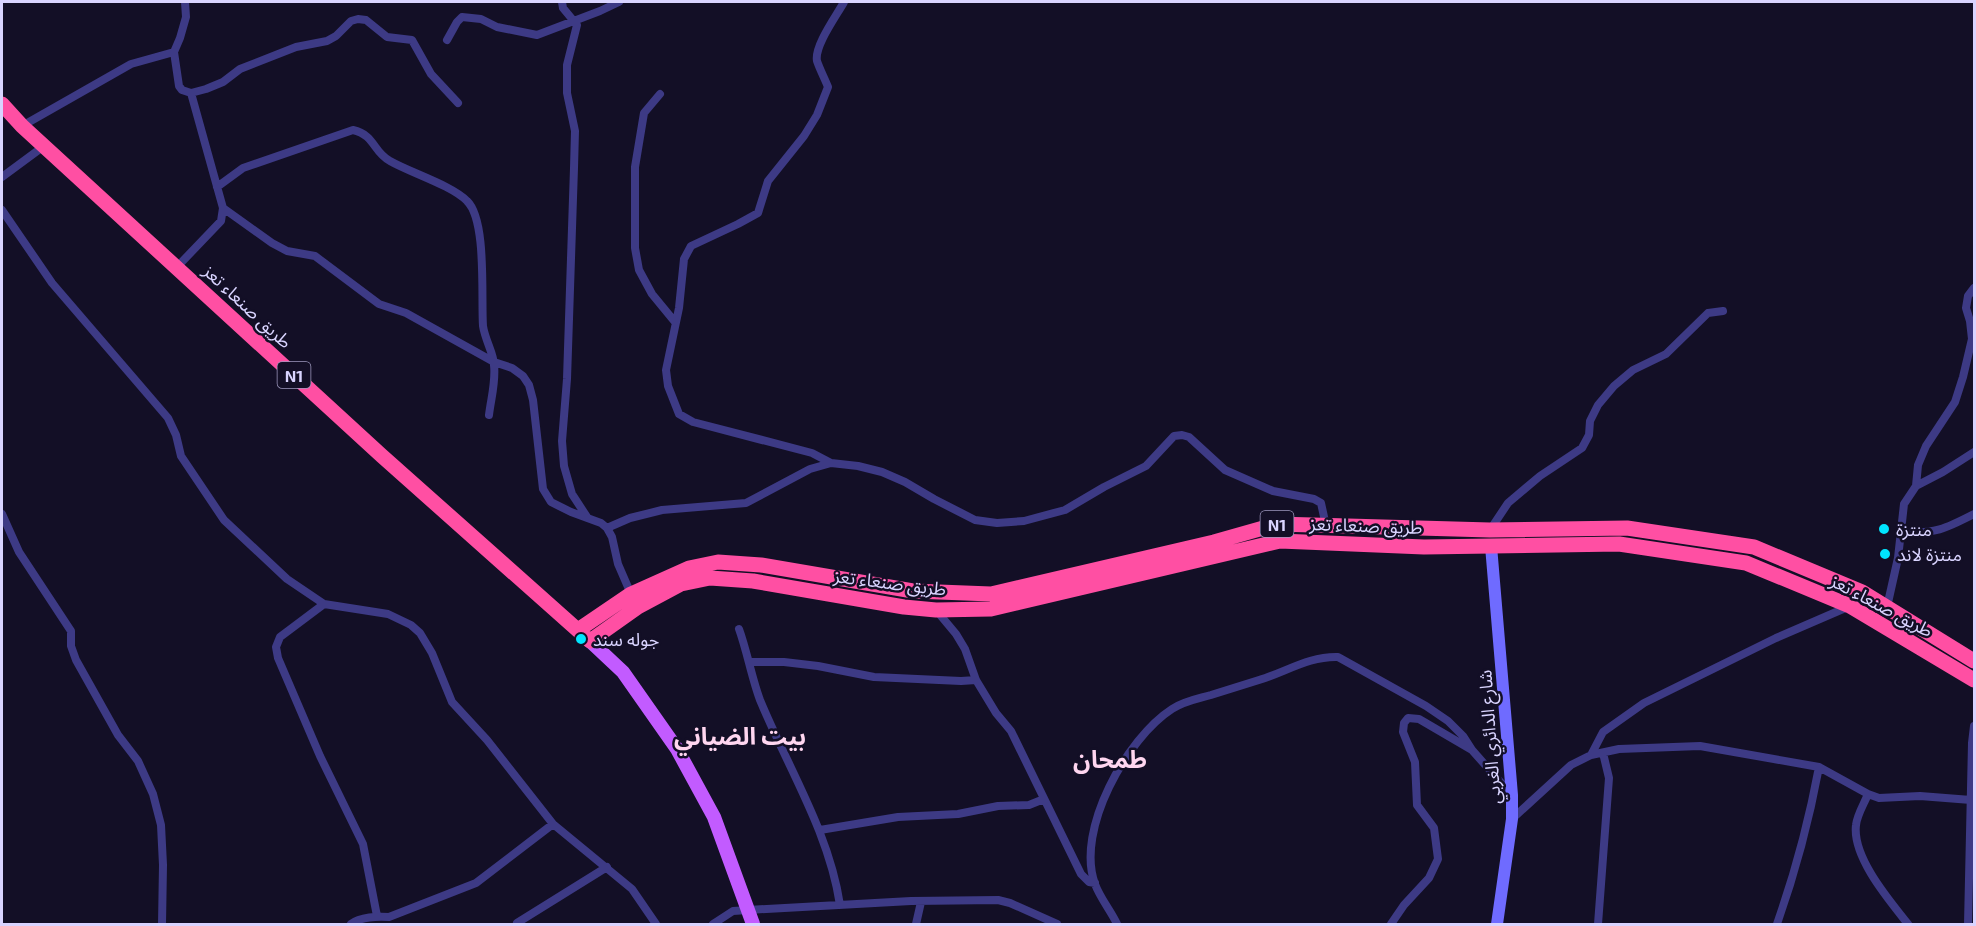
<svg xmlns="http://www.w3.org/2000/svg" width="1976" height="926" viewBox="0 0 1976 926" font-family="'Exo 2','Noto Sans Arabic',sans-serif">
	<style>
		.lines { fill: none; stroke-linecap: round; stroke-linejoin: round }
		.street { stroke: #3d3a85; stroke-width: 8 }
		.secondary { stroke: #6f6bff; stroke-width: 12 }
		.primary { stroke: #c25bff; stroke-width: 14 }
		.highway { stroke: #ff4fa3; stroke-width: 15 }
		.poi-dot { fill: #00e5ff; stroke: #130f26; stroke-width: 2 }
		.labels { text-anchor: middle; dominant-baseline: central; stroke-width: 5; stroke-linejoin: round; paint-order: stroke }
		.shield { fill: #130f26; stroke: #9e99be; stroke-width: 1.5 }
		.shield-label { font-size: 16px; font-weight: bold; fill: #d9d4ff }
		.street-label { font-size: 18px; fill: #d9d4ff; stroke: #130f26 }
		.poi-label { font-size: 18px; fill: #d9d4ff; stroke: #130f26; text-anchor: start }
		.district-label { font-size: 24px; font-weight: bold; fill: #ffd6f0; stroke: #130f26 }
	</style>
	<rect width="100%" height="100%" fill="#130f26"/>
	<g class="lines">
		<!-- street -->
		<path class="street" d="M185,2l1,15 -6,21 -6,14 5,34 3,4 9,3 15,-4 17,-7 17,-13 56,-22 31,-6 9,-5 15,-15 7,-2 8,1 21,17 25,3 19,34 27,29
			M562,2l1,6 14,17 -10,40v28l8,38 -1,37 -7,211 -5,62 2,25 8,28 15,23
			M447,40l10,-18 5,-5 19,2 16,8 40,8 63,-24 19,-9
			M660,94l-16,19 -9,54v81l4,22 13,24 23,28
			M22,126l109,-62 43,-12
			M2,177l42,-31
			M217,187l26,-19 110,-38c22,5 20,22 37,31 21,12 61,24 77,40 20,19 14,96 16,125 2,14 11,28 11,39 2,17 -3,33 -5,50
			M223,208l49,35 15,8 28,5 64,48 27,9 88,49 18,6 11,8 6,9 4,15 10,89 8,13 20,10 30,11 6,5 5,9 6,27 13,30
			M2,210l50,73 116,135 8,17 5,21 43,64 63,59 37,25 64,10 23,11 9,8 12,20 20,49 35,38 66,84 79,65 24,35
			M177,267l44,-46 2,-13 -32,-115
			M831,463l-19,-10 -119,-31 -14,-8 -11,-28 -2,-16 13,-62 5,-49 7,-13 47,-22 20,-11 10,-32 36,-45 13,-21 11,-28c-3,-8 -8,-17 -11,-26 -3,-15 20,-46 27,-59
			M1916,486l27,-14 31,-20
			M2,514l17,38 52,79v15l5,14 42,75 20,26 15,33 8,31 2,40 -1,59
			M607,528l23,-10 32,-8 84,-7 64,-34 21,-6 27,3 24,6 23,10 29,17 41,21 22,3 27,-2 41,-11 39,-23 42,-21 28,-30 8,-1 7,2 36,33 48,21 41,8 7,4 5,23
			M1490,530l18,-27 32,-27 42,-28 7,-13 1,-14 8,-16 16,-19 19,-16 33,-16 42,-41 15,-2
			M1902,532c33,2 43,-3 72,-18
			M324,604l-44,33 -4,10 2,11 42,98 43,88 14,72
			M1887,607l11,-49 6,-54 12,-18 2,-21 8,-19 29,-44 8,-25 9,-38 -2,-18 -4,-13 2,-12 6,-8
			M936,610l20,24 9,15 11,31 20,33 15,18 70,143 8,8 6,1
			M739,629c8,22 13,50 21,71 28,68 69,132 80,205
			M750,662h34l34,4 56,11 87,4 15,-1
			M1591,755l12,-23 41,-29 132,-65 74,-32 12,-14
			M1868,794c-4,10 -11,21 -12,31 -4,32 33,75 52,99
			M1512,819l59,-54 20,-10 28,-6 81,-3 119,21 49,27 11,4 41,-2 51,4
			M820,830l78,-13 60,-3 40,-8 31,-1 15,-6
			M517,923l90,-56
			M351,924c9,-7 27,-8 38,-7l87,-34 77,-59
			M713,924l20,-13 15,-1 163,-9 87,-1 12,3 47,21
			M916,924l5,-22
			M1117,924c-6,-13 -17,-26 -22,-40 -20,-54 32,-146 77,-175 12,-8 25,-10 39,-14 16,-5 32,-10 48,-15 27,-8 50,-24 79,-23l88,49 22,15 15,15 9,14 39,44
			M1391,924l13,-19 25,-27 9,-19 -4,-31 -17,-23 -2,-43 -12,-30 1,-9 4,-5 11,1 53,31
			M1598,924l11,-146 -6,-25
			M1777,924c18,-51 32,-103 42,-157
			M1968,924l4,-181 2,-17"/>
		<!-- secondary -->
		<path class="secondary" d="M1491,546l21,249v24l-15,105"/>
		<!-- primary -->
		<path class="primary" d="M590,641l33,31 54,77 37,68 39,107"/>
		<!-- highway -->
		<path class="highway" d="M2,104l20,22 360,330 208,185 48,-34 43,-23 29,-6 43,3 151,26 32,3 55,-1 289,-68 144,6 195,-3 127,19 104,43 124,74
			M578,630l53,-36 58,-26 29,-6 43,3 152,26 78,3 223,-52 63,-18 213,6 137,-2 127,19 108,45 112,69"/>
	</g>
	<!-- markers -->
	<g class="poi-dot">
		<circle cx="1884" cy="529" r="6"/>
		<circle cx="1885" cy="554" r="6"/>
		<circle cx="581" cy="639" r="6"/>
	</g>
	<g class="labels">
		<!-- shield labels -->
		<g class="shield">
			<rect x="277.5" y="362" width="33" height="26" rx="4.5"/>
			<rect x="1260.5" y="511" width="33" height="26" rx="4.5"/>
		</g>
		<g class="shield-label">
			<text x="294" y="375">N1</text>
			<text x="1277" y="524">N1</text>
		</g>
		<!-- street labels -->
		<g class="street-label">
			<text transform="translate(248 306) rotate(43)">طريق صنعاء تعز</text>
			<text transform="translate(1366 525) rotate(2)">طريق صنعاء تعز</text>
			<text transform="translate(890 582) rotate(7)">طريق صنعاء تعز</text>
			<text transform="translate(1882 605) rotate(28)">طريق صنعاء تعز</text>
			<text transform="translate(1489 737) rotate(-94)">شارع الدائري الغربي</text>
		</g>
		<!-- poi labels -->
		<g class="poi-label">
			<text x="1896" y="529">منتزة</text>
			<text x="1897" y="554">منتزة لاند</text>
			<text x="593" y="639">جوله سند</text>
		</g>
		<!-- district labels -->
		<g class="district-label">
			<text x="740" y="735">بيت الضياني</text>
			<text x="1110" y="758">طمحان</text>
		</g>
	</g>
	<!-- border -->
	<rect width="1976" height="926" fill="none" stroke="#d9d4ff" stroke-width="6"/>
</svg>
